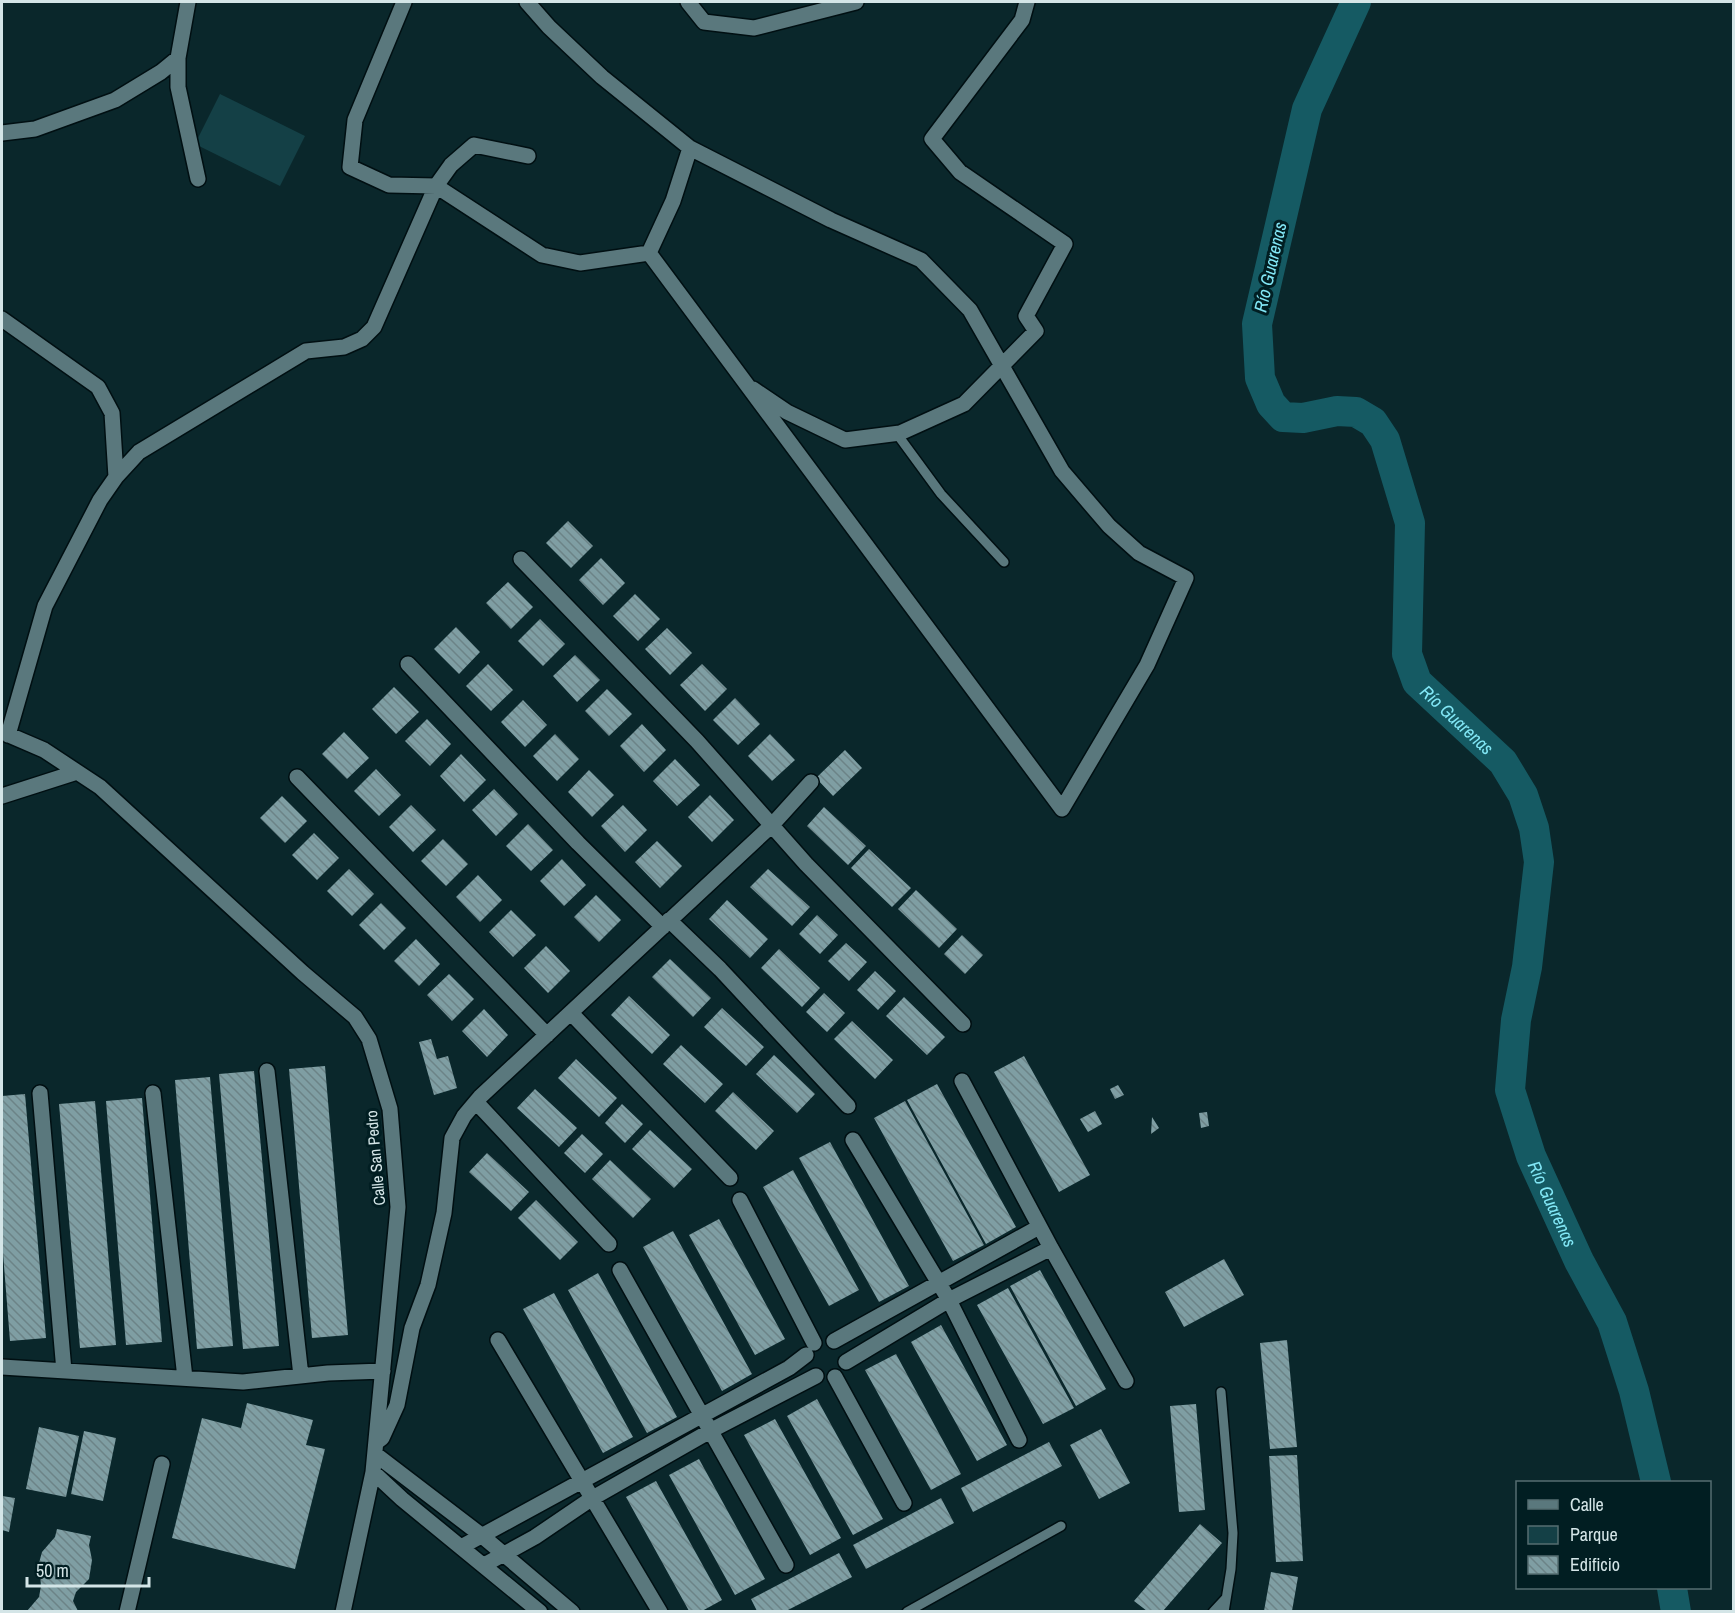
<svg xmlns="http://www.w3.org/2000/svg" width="1735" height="1613" viewBox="0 0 1735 1613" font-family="'Archivo Narrow',sans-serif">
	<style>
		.park { fill: #144046 }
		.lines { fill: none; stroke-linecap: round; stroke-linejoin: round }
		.river { stroke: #155a63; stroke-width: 30 }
		.building { fill: url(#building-back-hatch) }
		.lane-casing { stroke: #000f12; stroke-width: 12 }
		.street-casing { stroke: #000f12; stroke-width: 18 }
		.lane { stroke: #5a787d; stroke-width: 9 }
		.street { stroke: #5a787d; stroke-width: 15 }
		.labels { text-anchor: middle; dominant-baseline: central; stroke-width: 6; stroke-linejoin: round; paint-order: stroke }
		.street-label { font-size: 16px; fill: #d4e5e7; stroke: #011e22 }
		.water-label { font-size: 18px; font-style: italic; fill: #82e7f6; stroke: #011e22 }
	</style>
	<defs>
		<pattern id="building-back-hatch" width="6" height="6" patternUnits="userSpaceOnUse" patternTransform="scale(1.5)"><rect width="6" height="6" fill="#7f9ea3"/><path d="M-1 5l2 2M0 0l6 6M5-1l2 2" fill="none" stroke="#6c8387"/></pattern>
	</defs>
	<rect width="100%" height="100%" fill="#0a272b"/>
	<!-- park -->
	<path class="park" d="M220,94l85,42 -25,50 -85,-42z"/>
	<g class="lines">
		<!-- river -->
		<g class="river">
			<path id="s1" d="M1356,2l-49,107 -50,215 3,54 11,26 12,13 20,1 34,-7 19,1 17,10 12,18 25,83 -3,131 10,28 86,80 20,33 11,33 5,34 -12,105 -11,53 -6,70 21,66 48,105 33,61 22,69 22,91"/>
			<path d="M1672,1588l4,24"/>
		</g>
	</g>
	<!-- building -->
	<path class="building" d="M568,521l25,25 -22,22 -25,-25z
		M601,558l24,25 -22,22 -24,-25z
		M508,582l25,25 -22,22 -25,-26z
		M635,594l25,25 -22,22 -25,-25z
		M540,619l25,25 -22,22 -25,-25z
		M456,627l24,25 -21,22 -25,-25z
		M667,628l25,25 -22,22 -25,-26z
		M575,655l25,25 -23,22 -24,-26z
		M488,664l25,26 -22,21 -25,-25z
		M702,664l25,25 -22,22 -25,-26z
		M394,687l25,25 -23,22 -24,-25z
		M607,689l25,25 -23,22 -24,-25z
		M735,698l25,26 -22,21 -25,-25z
		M523,700l24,25 -22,22 -24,-25z
		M427,719l24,25 -21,22 -25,-25z
		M642,724l24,26 -22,22 -24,-26z
		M344,732l25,26 -22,21 -25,-25z
		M555,734l24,25 -22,22 -24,-25z
		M770,734l25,26 -23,21 -24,-25z
		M845,750l17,18 -29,28 -17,-18z
		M461,754l25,26 -22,22 -24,-26z
		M675,759l25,26 -23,21 -24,-25z
		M376,769l25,26 -22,21 -25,-25z
		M589,770l25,25 -22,22 -24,-25z
		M494,789l24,25 -22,22 -24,-26z
		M710,795l24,25 -22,22 -24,-25z
		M282,796l25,25 -22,22 -25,-25z
		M411,805l25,25 -23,22 -24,-25z
		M623,805l24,25 -22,22 -24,-26z
		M824,807l42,39 -18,19 -41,-39z
		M528,824l25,26 -22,21 -25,-25z
		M314,833l25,25 -22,22 -25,-25z
		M443,839l25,25 -22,22 -25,-25z
		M657,841l25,25 -22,22 -25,-26z
		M869,849l42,39 -19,19 -41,-39z
		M562,859l24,26 -22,21 -24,-25z
		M349,869l25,25 -22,22 -25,-25z
		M768,869l42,38 -18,19 -42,-39z
		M478,875l24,25 -22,22 -24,-25z
		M916,890l41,39 -18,19 -41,-39z
		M596,895l25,25 -22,22 -25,-25z
		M727,900l41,39 -18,19 -41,-39z
		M381,903l25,25 -22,22 -25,-25z
		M511,910l25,25 -23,22 -24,-25z
		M817,915l21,20 -18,19 -21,-20z
		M962,935l21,20 -18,19 -21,-20z
		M416,939l24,25 -21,22 -25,-25z
		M846,943l21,19 -18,19 -21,-20z
		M546,946l24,25 -22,22 -24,-25z
		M779,949l41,39 -18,19 -41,-39z
		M670,959l41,39 -18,19 -41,-40z
		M875,971l21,20 -18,19 -21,-20z
		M449,974l25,25 -22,22 -25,-26z
		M824,993l21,20 -18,19 -21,-20z
		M629,996l41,39 -18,19 -41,-39z
		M904,997l41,40 -18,18 -41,-39z
		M722,1008l42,39 -18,19 -42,-39z
		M484,1009l24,26 -21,22 -25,-26z
		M852,1021l41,39 -18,19 -41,-40z
		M431,1039l6,20 11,-3 9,32 -23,7 -15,-53z
		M681,1045l42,39 -18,19 -42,-39z
		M774,1055l41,39 -18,19 -41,-39z
		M1024,1056l66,119 -31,17 -65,-120z
		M576,1059l41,39 -18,19 -41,-39z
		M325,1066l23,269 -36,3 -23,-269z
		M254,1071l25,275 -36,3 -24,-275z
		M210,1077l23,269 -36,3 -22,-269z
		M937,1084l79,143 -30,17 -79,-144z
		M1118,1085l6,10 -9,4 -5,-10z
		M535,1089l42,39 -18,19 -42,-39z
		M733,1092l41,39 -18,19 -41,-39z
		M25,1094l21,244 -36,3 -8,-100v-145z
		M142,1098l20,244 -36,3 -20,-244z
		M95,1101l21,244 -36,3 -21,-244z
		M905,1101l79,144 -31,16 -79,-143z
		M622,1104l21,20 -18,19 -20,-20z
		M1095,1111l7,13 -14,8 -8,-13z
		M1207,1112l2,14 -8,2 -2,-15z
		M1152,1117l7,11 -8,6z
		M650,1130l42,39 -18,19 -42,-39z
		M582,1134l21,20 -18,19 -21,-20z
		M830,1142l79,144 -30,16 -80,-144z
		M487,1153l42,39 -18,19 -42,-39z
		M610,1160l41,39 -18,19 -41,-39z
		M793,1170l66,120 -30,16 -66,-119z
		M536,1200l42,42 -18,18 -42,-42z
		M719,1219l66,120 -30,16 -66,-120z
		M673,1231l79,143 -30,17 -79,-144z
		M1224,1259l20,36 -60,32 -19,-35z
		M1040,1270l66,119 -30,17 -66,-120z
		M598,1273l79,144 -30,16 -79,-143z
		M1008,1288l66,120 -31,16 -66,-119z
		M554,1293l79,144 -30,16 -80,-144z
		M941,1325l66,120 -30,16 -66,-119z
		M1287,1340l10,107 -27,2 -10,-106z
		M896,1354l65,120 -30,16 -66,-120z
		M817,1399l66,120 -30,16 -66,-119z
		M247,1403l66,17 -7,25 19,4 -30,120 -123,-31 30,-120 39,10z
		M1196,1404l9,106 -26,2 -9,-106z
		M775,1419l66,119 -31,17 -66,-120z
		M39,1427l40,9 -13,61 -40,-8z
		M1101,1429l29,54 -31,16 -29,-54z
		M84,1431l32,7 -13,63 -32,-7z
		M1049,1442l13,24 -89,46 -12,-24z
		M1297,1455l6,106 -27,1 -7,-106z
		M699,1459l66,120 -30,16 -66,-120z
		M656,1481l66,119 -20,11h-13l-63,-114z
		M2,1496l13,2 -6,34 -7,-2z
		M941,1498l13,25 -88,46 -13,-24z
		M1200,1524l22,19 -59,68h-16l-13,-10z
		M57,1529l34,7 -2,9 3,15 -3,19 -13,13 -3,9 5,10h-51l12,-14 2,-11 -2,-23 3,-11 13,-15z
		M839,1553l13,24 -66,34h-29l-6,-12z
		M1271,1572l27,5 -6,34h-28z"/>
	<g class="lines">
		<defs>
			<path id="lane" d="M897,434l44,60 63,68
				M1221,1392l12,141 -2,36 -7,43
				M907,1612l154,-86
				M1213,1612l13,-14"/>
			<path id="street" d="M404,2l-49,118 -5,47 39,18 47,1 106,69 38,8 69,-10
				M527,2l22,25 53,50 88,71 141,72 90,40 49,50 92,161 47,55 30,27 47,25 -39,87 -85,144 -413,-556
				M688,2l16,20 50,6 102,-26
				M178,58v29l20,92
				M2,133l33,-4 80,-29 46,-28 17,-14 10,-56
				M649,253l24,-52 17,-53
				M2,319l96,68 14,26 4,64
				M753,389l34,23 58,28 55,-7 64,-29 72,-73 -10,-15 39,-72 -105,-72 -28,-33 90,-119 5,-18
				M521,559l176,182 109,123 157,160
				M408,664l170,179 85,84
				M2,732l42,18 56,37 203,186 52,44 14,22 21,70 8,98 -25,265 -30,140
				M8,735l37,-129 55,-106 16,-23 23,-25 167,-101 38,-4 18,-8 12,-12 62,-141 15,-21 23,-20 54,11
				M297,777l250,258
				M2,796l75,-24
				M669,920l51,49 128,137
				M571,1013l159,165
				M267,1071l34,305
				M962,1081l89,167 75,133
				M40,1093l24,278
				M153,1093l32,285
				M476,1102l133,142
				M853,1140l96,160 70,140
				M740,1200l74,143
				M620,1270l166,295
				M498,1340l162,272
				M834,1341l205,-114
				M846,1362l103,-62 102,-52
				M2,1367l241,15 85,-9 55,-2
				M835,1377l69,126
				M378,1441l4,-3 15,-33 15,-77 16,-43 16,-72 8,-75 12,-22 16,-19 292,-272 39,-43
				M375,1454l106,81 91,77
				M373,1472l29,27 138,113
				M461,1547l328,-179 17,-13
				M484,1565l51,-28 56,-38 121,-69 104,-54
				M127,1612l35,-148"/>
		</defs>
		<!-- lane casing -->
		<use href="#lane" class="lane-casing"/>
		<!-- street casing -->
		<use href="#street" class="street-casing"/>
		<!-- lane -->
		<use href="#lane" class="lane"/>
		<!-- street -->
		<use href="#street" class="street"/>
	</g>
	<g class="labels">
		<!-- street labels -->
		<g class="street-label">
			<text transform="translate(375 1158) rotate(-95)">Calle San Pedro</text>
		</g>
		<!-- water labels -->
		<g class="water-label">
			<text transform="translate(1270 267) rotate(-77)">Río Guarenas</text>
			<text stroke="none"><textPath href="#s1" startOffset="856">Río Guarenas</textPath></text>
			<text stroke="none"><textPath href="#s1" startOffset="1378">Río Guarenas</textPath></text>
		</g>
	</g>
	<!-- border -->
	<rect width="1735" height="1613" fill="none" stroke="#d4e5e7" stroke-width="6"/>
	<!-- legend -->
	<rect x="1516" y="1481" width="195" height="108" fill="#011e22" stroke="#556e71" stroke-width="1.5"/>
	<rect x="1528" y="1500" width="30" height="9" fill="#5a787d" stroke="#556e71" stroke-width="1.5"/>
	<text x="1570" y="1511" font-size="18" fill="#d4e5e7">Calle</text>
	<rect x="1528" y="1526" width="30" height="18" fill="#144046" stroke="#556e71" stroke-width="1.5"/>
	<text x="1570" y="1541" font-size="18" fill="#d4e5e7">Parque</text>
	<rect x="1528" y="1556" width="30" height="18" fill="url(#building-back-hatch)" stroke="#556e71" stroke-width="1.5"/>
	<text x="1570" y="1571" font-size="18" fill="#d4e5e7">Edificio</text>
	<!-- scale -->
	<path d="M27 1577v9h122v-9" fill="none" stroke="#d4e5e7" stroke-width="3"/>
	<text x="36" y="1577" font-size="18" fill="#d4e5e7" stroke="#011e22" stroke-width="4.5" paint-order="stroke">50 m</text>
</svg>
